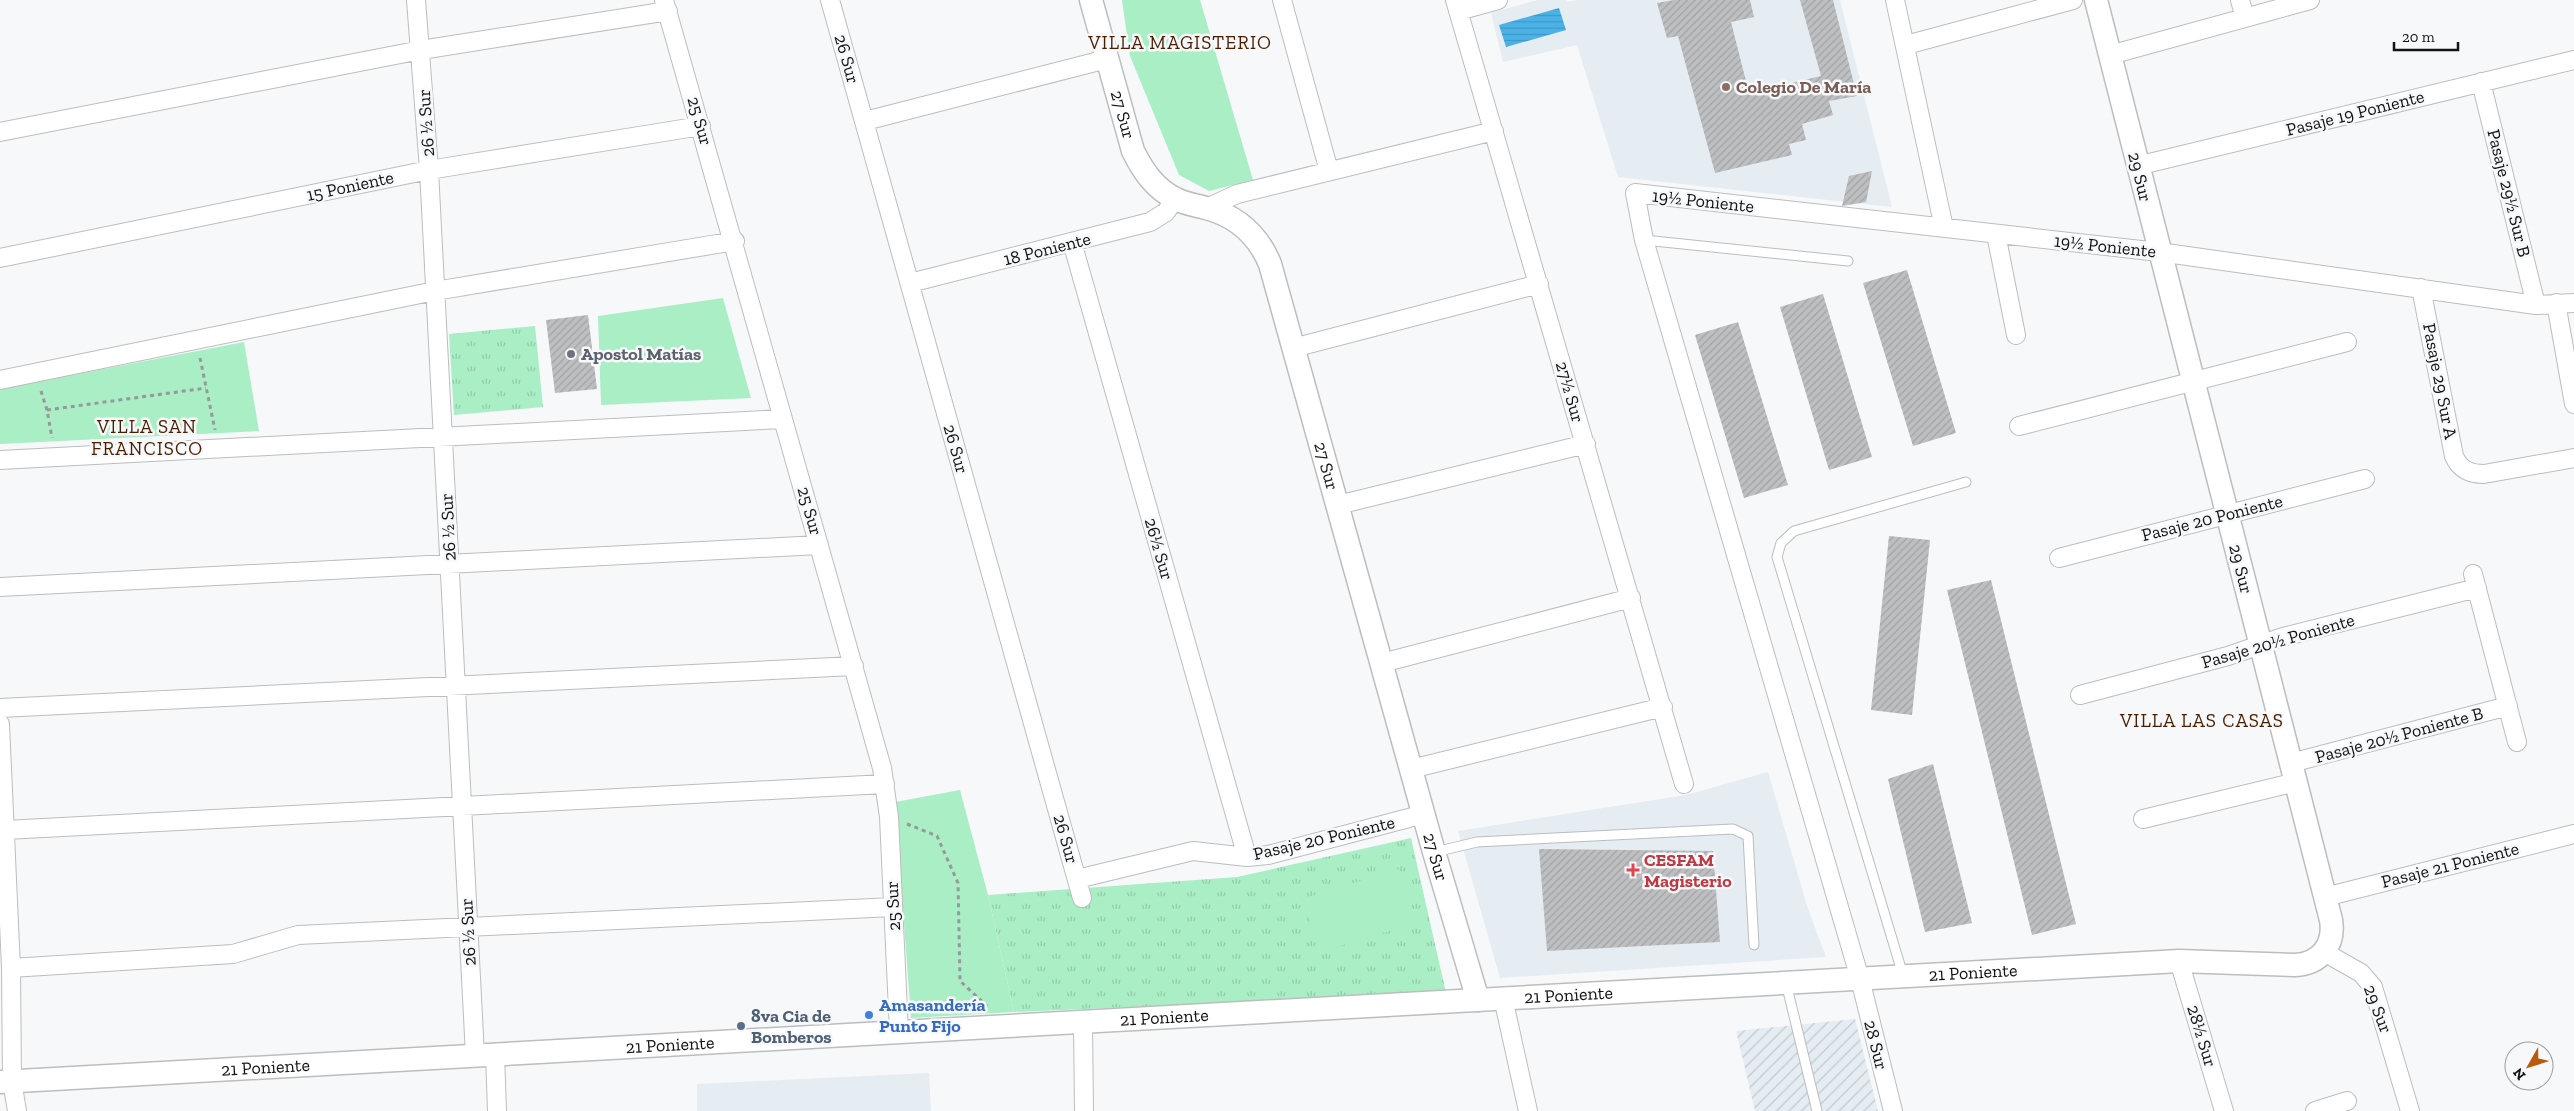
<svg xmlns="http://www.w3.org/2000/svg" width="2574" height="1111" viewBox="0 0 2574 1111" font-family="'Zilla Slab',serif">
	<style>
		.built { fill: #e5ecf2 }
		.industrial { fill: url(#industrial-furrows) }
		.grass { fill: url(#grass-tufts) }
		.green { fill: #aaeec6 }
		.water { fill: url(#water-rules) }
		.building { fill: url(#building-hatch) }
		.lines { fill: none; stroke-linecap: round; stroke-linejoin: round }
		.service-casing { stroke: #bcbdbe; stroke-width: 11 }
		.minor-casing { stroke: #bcbdbe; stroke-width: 20 }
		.tertiary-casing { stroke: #bcbdbe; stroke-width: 25 }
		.path { stroke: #979899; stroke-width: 3; stroke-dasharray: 4 4; stroke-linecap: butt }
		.service { stroke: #fff; stroke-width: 9 }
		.minor { stroke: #fff; stroke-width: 18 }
		.tertiary { stroke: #fff; stroke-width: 22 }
		.education-dot { fill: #8d6e63; stroke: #f7f8fa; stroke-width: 2 }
		.worship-dot { fill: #6b7280; stroke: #f7f8fa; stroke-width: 2 }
		.health-dot { fill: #e0444e; stroke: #f7f8fa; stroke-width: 2 }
		.shop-dot { fill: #3f7fe0; stroke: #f7f8fa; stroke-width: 2 }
		.service-dot { fill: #5c6f8a; stroke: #f7f8fa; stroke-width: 2 }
		.labels { text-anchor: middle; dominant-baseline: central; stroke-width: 5; stroke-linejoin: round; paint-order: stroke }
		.street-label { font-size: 18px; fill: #121213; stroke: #f7f8fa }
		.education-label { font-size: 18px; font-weight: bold; fill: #785e54; stroke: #f7f8fa; text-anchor: start }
		.worship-label { font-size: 18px; font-weight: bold; fill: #5b616d; stroke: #f7f8fa; text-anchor: start }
		.health-label { font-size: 18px; font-weight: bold; fill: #be3a42; stroke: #f7f8fa; text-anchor: start }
		.shop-label { font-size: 18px; font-weight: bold; fill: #366cbe; stroke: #f7f8fa; text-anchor: start }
		.service-label { font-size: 18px; font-weight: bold; fill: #4e5e75; stroke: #f7f8fa; text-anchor: start }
		.neighbourhood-label { font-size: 19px; letter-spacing: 1px; fill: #4a1e00; stroke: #f7f8fa }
	</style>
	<defs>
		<pattern id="industrial-furrows" width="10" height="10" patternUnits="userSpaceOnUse" patternTransform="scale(1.25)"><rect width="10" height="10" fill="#e5ecf2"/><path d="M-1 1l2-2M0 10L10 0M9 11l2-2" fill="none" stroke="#c3c9cf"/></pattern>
		<pattern id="grass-tufts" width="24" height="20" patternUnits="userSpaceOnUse" patternTransform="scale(1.25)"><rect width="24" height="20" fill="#aaeec6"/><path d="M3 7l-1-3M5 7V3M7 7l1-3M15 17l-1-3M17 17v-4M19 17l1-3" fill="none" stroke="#91cba9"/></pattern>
		<pattern id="water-rules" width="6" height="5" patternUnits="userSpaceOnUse" patternTransform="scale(1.25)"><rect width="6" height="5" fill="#4bb2e8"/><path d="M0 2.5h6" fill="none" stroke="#4098c6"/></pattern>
		<pattern id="building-hatch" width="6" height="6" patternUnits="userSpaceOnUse" patternTransform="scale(1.25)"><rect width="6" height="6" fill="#bebfc0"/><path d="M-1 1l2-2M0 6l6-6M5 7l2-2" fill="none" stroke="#a2a3a4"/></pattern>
	</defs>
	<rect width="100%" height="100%" fill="#f7f8fa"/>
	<!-- built -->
	<path class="built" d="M1538,0h28v2l11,-2h263l52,207 -274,-30 -41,-132 -74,17 -12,-49z
		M1768,772l40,137 18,48 -326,21 -42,-147 228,-36z
		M929,1073l2,38h-234v-27z"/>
	<!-- industrial -->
	<path class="industrial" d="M1855,1019l23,92h-123l-19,-80z"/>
	<!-- grass -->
	<path class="grass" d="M535,326l8,81 -89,8 -5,-81z
		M1411,838l35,155 -432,19 -26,-117 249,-18z"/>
	<!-- green -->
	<path class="green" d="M1122,0h78l53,180 -44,11 -30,-16 -49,-119z
		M723,298l28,100 -150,7 -3,-89z
		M244,342l15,89 -259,13v-55z
		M960,790l28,105 26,117 -103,6 -16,-216z
		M1399,869l17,54 -96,29 -18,-53z"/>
	<!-- water -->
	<path class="water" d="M1559,8l7,22 -60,17 -7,-22z"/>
	<!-- building -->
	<path class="building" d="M1674,0h76l4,17 -23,5 18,71 72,-17 -21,-76h33l24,96 -28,5 4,14 -31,9 4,16 -17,4 3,11 -77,18 -37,-137 -11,2 -10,-35z
		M1872,171l-6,31 -24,4 7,-30z
		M1907,270l49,163 -43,13 -50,-163z
		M1823,294l49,163 -43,13 -49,-163z
		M588,315l9,74 -42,4 -9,-73z
		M1738,322l50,163 -44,13 -49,-163z
		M1889,536l41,4 -18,175 -41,-5z
		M1991,580l85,344 -44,11 -85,-345z
		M1933,764l39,159 -47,9 -37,-153z
		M1539,849l174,2 7,91 -173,9z"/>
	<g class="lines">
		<defs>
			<path id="service" d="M1644,240l204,21
				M1435,852l42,-10 256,-13 15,7 6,109
				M1903,975l-126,-418 4,-14 13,-12 172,-49
				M1786,983l31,128"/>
			<path id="minor" d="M416,0l13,170 46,885
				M664,0l218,768 7,49 10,215
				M830,0l252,898
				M1282,0l47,171
				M1455,0l229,784
				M1895,0l49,228
				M2240,0l5,18
				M1458,11l40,-11
				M1906,45l167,-45
				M2110,55l200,-55
				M2481,82l55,223
				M865,121l242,-62
				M0,132l421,-82 247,-39
				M2137,166l437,-106
				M1207,208l30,-14 257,-63
				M1996,234l20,101
				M1072,242l175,615
				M0,258l429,-88 272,-44
				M910,283l240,-61 16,-10 9,-13
				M2421,288l33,168c6,14 16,18 30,18l90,-16
				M2556,303l18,101
				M1293,348l246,-64
				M0,380l435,-89 300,-50
				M2019,426l328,-84
				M0,460l783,-41
				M1338,505l248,-61
				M2059,558l306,-79
				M2473,574l44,168
				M0,587l819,-42
				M1382,663l249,-65
				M2080,695l148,-39 55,-19 194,-49
				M0,708l854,-42
				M0,724l11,244 1,113 5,30
				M2291,763l217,-57
				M1411,769l252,-62
				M2143,819l153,-37
				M5,830l880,-46
				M1077,879l116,-28 54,6 21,-2 156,-41
				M2325,897l249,-63
				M2324,952l37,21 12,14 37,124
				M2179,961l45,150
				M11,968l222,-14 65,-19 595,-28
				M1503,998l25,113
				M1083,1022l1,89
				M495,1054l2,57
				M1893,1111l-33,-132 -216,-739 -9,-47 524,59 377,53 38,-2
				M2315,1111l32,-10"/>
			<g id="tertiary">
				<path id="s1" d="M1091,0l42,151c10,20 22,38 43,48 9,5 20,6 30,9 31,8 52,27 64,56l164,588 44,148"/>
				<path id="s2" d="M0,1082l2179,-121 116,4c26,-1 40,-21 36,-45l-235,-920"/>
			</g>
		</defs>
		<!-- service casing -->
		<use href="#service" class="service-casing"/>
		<!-- minor casing -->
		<use href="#minor" class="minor-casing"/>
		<!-- tertiary casing -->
		<use href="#tertiary" class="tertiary-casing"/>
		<!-- path -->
		<path class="path" d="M200,358l15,72
			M41,391l6,19 5,28
			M47,410l159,-22
			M907,824l30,12 21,47 2,98 27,25"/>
		<!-- service -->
		<use href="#service" class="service"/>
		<!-- minor -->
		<use href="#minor" class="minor"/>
		<!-- tertiary -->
		<use href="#tertiary" class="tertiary"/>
	</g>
	<!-- markers -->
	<circle class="education-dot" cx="1726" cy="87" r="5"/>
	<circle class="worship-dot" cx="571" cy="354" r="5"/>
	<path class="health-dot" d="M1630.5 862.5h5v5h5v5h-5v5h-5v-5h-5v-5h5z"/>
	<circle class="shop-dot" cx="869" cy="1015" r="5"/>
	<circle class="service-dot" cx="741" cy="1026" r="5"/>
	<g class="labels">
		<!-- street labels -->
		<g class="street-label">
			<text transform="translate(847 59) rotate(74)">26 Sur</text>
			<text transform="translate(2355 113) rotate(-14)">Pasaje 19 Poniente</text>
			<text stroke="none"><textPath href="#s1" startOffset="119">27 Sur</textPath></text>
			<text transform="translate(700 121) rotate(74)">25 Sur</text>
			<text transform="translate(426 123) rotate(-94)">26 ½ Sur</text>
			<text transform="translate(2140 177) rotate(76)">29 Sur</text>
			<text transform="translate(350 186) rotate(-12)">15 Poniente</text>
			<text transform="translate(2509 193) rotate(76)">Pasaje 29½ Sur B</text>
			<text transform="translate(1703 201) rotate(6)">19½ Poniente</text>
			<text transform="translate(2105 246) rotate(6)">19½ Poniente</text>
			<text transform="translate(1047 249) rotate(-14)">18 Poniente</text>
			<text transform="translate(2440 381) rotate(79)">Pasaje 29 Sur A</text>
			<text transform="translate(1570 392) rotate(74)">27½ Sur</text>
			<text transform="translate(956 449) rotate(74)">26 Sur</text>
			<text stroke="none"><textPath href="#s1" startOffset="552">27 Sur</textPath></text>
			<text transform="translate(810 511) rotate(74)">25 Sur</text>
			<text transform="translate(2212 518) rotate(-14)">Pasaje 20 Poniente</text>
			<text transform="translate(448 527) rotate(-93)">26 ½ Sur</text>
			<text transform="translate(1159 549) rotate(74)">26½ Sur</text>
			<text transform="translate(2241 569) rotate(76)">29 Sur</text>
			<text transform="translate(2278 641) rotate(-16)">Pasaje 20½ Poniente</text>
			<text transform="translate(2399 735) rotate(-15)">Pasaje 20½ Poniente B</text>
			<text transform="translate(1324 838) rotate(-13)">Pasaje 20 Poniente</text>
			<text transform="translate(1066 839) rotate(74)">26 Sur</text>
			<text stroke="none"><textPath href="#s1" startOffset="958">27 Sur</textPath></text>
			<text transform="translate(2450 865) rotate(-14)">Pasaje 21 Poniente</text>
			<text transform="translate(893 906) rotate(-93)">25 Sur</text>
			<text transform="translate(468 932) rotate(-93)">26 ½ Sur</text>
			<text stroke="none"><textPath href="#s2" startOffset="1976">21 Poniente</textPath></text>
			<text stroke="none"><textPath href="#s2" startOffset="1571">21 Poniente</textPath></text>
			<text transform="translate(2378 1009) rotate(69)">29 Sur</text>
			<text stroke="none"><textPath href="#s2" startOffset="1166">21 Poniente</textPath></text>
			<text transform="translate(2202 1036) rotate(73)">28½ Sur</text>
			<text stroke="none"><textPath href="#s2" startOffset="671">21 Poniente</textPath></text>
			<text transform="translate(1876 1045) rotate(76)">28 Sur</text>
			<text stroke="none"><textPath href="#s2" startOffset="266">21 Poniente</textPath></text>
		</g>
		<!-- education labels -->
		<g class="education-label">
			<text x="1736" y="87">Colegio De María</text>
		</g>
		<!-- worship labels -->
		<g class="worship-label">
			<text x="581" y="354">Apostol Matías</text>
		</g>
		<!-- health labels -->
		<g class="health-label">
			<text x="1644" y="860">CESFAM<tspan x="1644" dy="21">Magisterio</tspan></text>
		</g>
		<!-- shop labels -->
		<g class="shop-label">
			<text x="879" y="1005">Amasandería<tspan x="879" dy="21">Punto Fijo</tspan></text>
		</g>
		<!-- service labels -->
		<g class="service-label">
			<text x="751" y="1016">8va Cia de<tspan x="751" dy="21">Bomberos</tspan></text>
		</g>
		<!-- neighbourhood labels -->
		<g class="neighbourhood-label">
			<text x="1180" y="42">VILLA MAGISTERIO</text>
			<text x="147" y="426">VILLA SAN<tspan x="147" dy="22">FRANCISCO</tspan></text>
			<text x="2202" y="720">VILLA LAS CASAS</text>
		</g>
	</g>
	<!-- north arrow -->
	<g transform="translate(2529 1066) rotate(231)"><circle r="24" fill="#f7f8fa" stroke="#9b9c9e"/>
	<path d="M0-4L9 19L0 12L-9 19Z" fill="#b95b0d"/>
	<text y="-8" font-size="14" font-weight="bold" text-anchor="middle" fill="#121213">N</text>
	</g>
	<!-- scale -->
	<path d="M2394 42v8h64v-8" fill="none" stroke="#121213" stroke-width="2.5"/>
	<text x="2402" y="42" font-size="15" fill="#121213" stroke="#f7f8fa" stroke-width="4" paint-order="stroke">20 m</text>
</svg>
